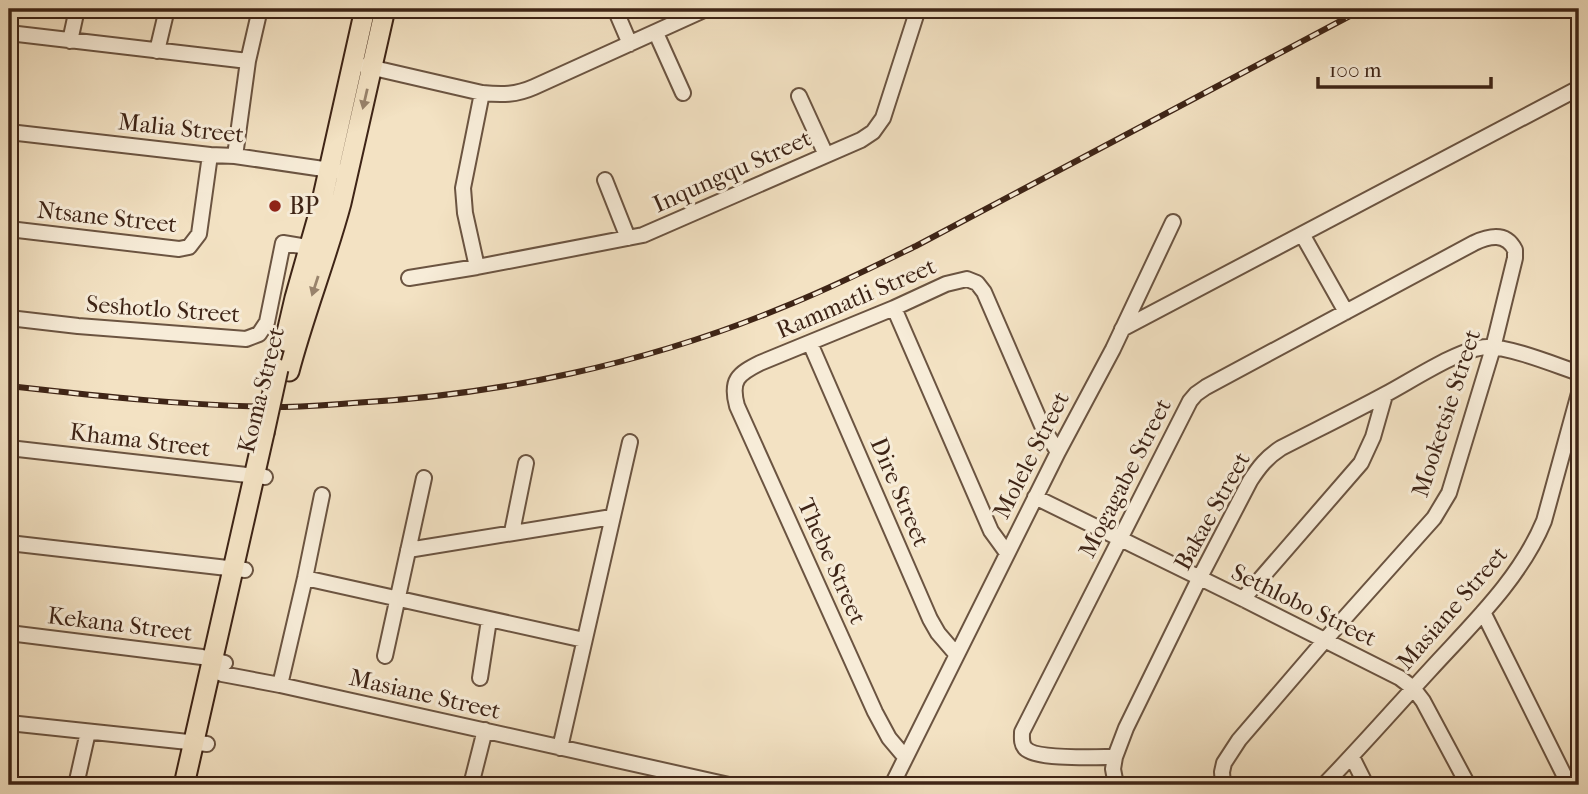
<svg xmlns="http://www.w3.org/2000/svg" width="1588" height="794" viewBox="0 0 1588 794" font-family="'IM FELL French Canon',serif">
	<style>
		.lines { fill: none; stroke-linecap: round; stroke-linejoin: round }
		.minor-casing { stroke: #6b5441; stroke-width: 18 }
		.major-casing { stroke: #3e2416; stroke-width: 23 }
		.minor { stroke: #f7ecd8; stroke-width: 14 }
		.major { stroke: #f3e2c3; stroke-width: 19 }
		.rail-casing { stroke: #3e2416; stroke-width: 6 }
		.rail { stroke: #f7ecd8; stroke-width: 3.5; stroke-dasharray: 10; stroke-linecap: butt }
		.major-bridge-casing { stroke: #3e2416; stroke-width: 23; stroke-linecap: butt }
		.major-bridge { stroke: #f3e2c3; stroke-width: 19 }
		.oneway { fill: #98836c }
		.poi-dot { fill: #8f2418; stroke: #f7ecd8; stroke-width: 2.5 }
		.labels { text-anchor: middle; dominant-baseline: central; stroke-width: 6; stroke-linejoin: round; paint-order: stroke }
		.street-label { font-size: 24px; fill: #3e2416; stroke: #f7ecd8 }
		.poi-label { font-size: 24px; fill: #3e2416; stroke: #f7ecd8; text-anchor: start }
	</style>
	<rect width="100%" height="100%" fill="#f3e2c3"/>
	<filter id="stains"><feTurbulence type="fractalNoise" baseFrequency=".00286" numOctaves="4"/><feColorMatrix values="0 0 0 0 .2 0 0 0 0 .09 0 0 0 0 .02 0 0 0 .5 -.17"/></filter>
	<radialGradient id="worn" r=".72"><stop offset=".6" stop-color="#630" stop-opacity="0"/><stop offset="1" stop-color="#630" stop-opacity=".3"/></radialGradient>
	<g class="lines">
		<defs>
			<path id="minor" d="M615,9l15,35
				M9,33l239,28
				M656,33l27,60
				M70,41l7,-32
				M157,51l10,-42
				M365,66l117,27c20,2 34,2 52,-6l172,-78
				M799,96l27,59
				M9,132l201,23 25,1 102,15
				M235,156l13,-95 12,-52
				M605,180l23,58
				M9,229l170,20 10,-2 10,-13 11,-79
				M1302,234l44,78
				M477,267l-12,-54 -2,-25 19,-95
				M409,278l68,-11 166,-32 218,-95 12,-8 10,-14 35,-109
				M894,308l97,223 16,22
				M9,318l69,8 168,13 13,-5 8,-12 16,-79 36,6
				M1122,329l457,-241
				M810,343l120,276 8,14 18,21
				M9,448l256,29
				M1035,497l208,102 157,79 13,10 10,13 45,84
				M512,532l14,-69
				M9,543l236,27
				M408,550l204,-33
				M305,578l279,62
				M1243,599l118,-136 12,-26 12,-42
				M1483,612l86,173
				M9,633l193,24 23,6
				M385,656l39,-178
				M211,669l11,5 58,11 449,100
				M480,678l9,-58
				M280,685l25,-107 17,-83
				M9,723l198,21
				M560,748l70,-306
				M905,757l-16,-19 -14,-26 -138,-306c-7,-26 1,-32 23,-43l134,-55 52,-24 21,-5 10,4 7,9 59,136 15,24
				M1115,757c-17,0 -80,3 -90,-9 -4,-5 -3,-10 -3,-16l168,-331 6,-7 10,-7 268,-144c15,-7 32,-11 41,7v8l-22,90 -44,145 -15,25 -109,122 -86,100 -15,23 -2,9 1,13
				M1352,757l14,28
				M76,785l12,-53
				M471,785l14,-55
				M892,785l166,-333 55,-103 60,-127
				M1116,785l-3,-16 2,-12 11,-29 73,-149 51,-98c9,-14 17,-24 31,-33 35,-18 70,-35 105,-54 25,-13 74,-46 101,-47 24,0 68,18 92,26
				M1324,785c36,-37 71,-77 106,-115 42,-46 90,-91 114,-149l35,-128"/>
			<path id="major" d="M285,341l10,-43 25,-88 45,-201
				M289,371c15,-57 37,-112 52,-168l44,-194
				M184,785l80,-352"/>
		</defs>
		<!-- minor casing -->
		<use href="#minor" class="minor-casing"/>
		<!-- major casing -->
		<use href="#major" class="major-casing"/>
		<!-- minor -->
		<use href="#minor" class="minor"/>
		<!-- major -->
		<use href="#major" class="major"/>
		<defs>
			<path id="rail" d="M9,386c89,10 179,20 269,21 25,0 50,-2 75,-4 145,-8 293,-39 428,-95 46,-18 90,-40 135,-62l447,-237"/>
		</defs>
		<!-- rail casing -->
		<use href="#rail" class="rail-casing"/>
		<!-- rail -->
		<use href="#rail" class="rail"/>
		<defs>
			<path id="major-bridge" d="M264,433l14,-64"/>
		</defs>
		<!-- major-bridge casing -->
		<use href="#major-bridge" class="major-bridge-casing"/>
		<!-- major-bridge -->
		<use href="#major-bridge" class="major-bridge"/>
	</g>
	<!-- one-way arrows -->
	<defs><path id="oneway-solid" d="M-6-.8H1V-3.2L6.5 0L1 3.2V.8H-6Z" transform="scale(1.75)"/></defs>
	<g class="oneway">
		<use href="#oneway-solid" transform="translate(365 99) rotate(103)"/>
		<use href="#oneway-solid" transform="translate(315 286) rotate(108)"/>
	</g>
	<!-- markers -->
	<circle class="poi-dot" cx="275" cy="206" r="7"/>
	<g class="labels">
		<!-- street labels -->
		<g class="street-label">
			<text transform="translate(181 128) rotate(6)">Malia Street</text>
			<text transform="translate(732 171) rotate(-24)">Inqungqu Street</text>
			<text transform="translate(107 217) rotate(6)">Ntsane Street</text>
			<text transform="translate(856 298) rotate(-23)">Rammatli Street</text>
			<text transform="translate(163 309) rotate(4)">Seshotlo Street</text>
			<text transform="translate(261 390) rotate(-76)">Koma Street</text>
			<text transform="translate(1446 413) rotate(-72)">Mooketsie Street</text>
			<text transform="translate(140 440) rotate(7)">Khama Street</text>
			<text transform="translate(1031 455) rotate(-63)">Molele Street</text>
			<text transform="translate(1125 478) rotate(-63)">Mogagabe Street</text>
			<text transform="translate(900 492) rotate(67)">Dire Street</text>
			<text transform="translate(1212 511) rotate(-61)">Bakae Street</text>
			<text transform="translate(832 561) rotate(66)">Thebe Street</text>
			<text transform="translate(1304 605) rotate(26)">Sethlobo Street</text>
			<text transform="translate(1452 608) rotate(-49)">Masiane Street</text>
			<text transform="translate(120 624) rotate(7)">Kekana Street</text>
			<text transform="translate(425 694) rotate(13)">Masiane Street</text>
		</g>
		<!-- poi labels -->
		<g class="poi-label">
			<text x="289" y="206">BP</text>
		</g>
	</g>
	<!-- margin -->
	<rect width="1588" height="794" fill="none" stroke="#f3e2c3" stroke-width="35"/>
	<rect x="10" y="10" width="1567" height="773" fill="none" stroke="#3e2416" stroke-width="3.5"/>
	<rect x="18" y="18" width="1553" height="759" fill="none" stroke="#3e2416" stroke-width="2"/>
	<!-- scale -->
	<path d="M1318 77v10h173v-10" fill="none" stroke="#3e2416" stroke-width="3.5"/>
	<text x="1329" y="77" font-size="21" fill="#3e2416" stroke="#f7ecd8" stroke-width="5" paint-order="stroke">100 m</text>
	<rect width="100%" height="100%" filter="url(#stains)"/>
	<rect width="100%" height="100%" fill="url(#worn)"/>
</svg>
